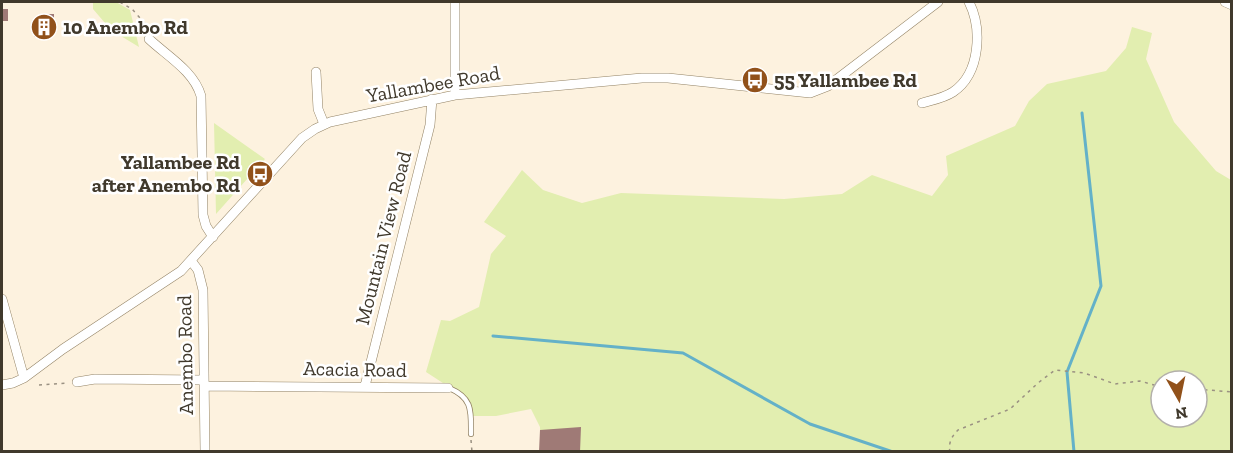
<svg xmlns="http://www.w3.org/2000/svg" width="1233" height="453" viewBox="0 0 1233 453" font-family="'Zilla Slab',serif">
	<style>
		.green { fill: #e2eeb0; fill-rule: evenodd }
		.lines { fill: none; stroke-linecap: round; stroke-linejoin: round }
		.stream { stroke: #64b1c8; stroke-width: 3 }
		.building { fill: #9f7a76 }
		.service-casing { stroke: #938365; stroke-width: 6 }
		.minor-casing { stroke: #938365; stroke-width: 10 }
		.path { stroke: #9a9182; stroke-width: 1.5; stroke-dasharray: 3 4.5; stroke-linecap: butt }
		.service { stroke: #fff; stroke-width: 4.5 }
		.minor { stroke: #fff; stroke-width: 9 }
		.labels { text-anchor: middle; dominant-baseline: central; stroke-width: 5; stroke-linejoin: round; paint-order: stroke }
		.poi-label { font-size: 20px; font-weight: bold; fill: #40392c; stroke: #fff; text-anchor: start }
		.street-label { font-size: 20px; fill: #40392c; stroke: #fff }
	</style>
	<rect width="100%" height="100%" fill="#fdf2df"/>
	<!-- green -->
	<path class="green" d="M93,2h23l14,8 9,37 -28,-17 -18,-21z
		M1132,27l20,6 -6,26 28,63 42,49 15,9v271h-691v-24l-9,-18 -35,7h-25l-5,-18 -40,-26 15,-52 9,1 29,-14 12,-53 15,-18 -22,-14 38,-52 21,20 39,13 39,-10 163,6 58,-5 30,-19 60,21 16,-21 -2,-19 69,-30 14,-25 18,-17 59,-13 20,-23zM1161,381h36v36h-36z
		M214,123l51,36 -49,55z"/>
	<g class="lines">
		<!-- stream -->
		<path class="stream" d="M493,336l190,17 127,71 83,28
			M1074,452l-7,-80 34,-86 -19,-173"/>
	</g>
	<!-- building -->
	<path class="building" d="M2,9h6v12h-6z
		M46,14h8v19h-6l-2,4h-12v-19h13z
		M581,427l-1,25h-41l1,-22z"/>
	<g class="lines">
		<defs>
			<path id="service" d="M449,388c24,10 22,23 22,46"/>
			<path id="minor" d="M455,2v93
				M1225,2l7,3
				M149,39c18,17 45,32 52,57l2,119 3,11 7,11
				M316,72l2,37 6,15
				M922,103c11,-3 22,-5 31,-11 28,-19 29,-64 16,-90
				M192,262l6,8 5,20 2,162
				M2,299l22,79
				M77,382l18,-3 109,1
				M2,385l11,-2 11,-5 39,-29 118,-78 121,-133 13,-9 15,-7 125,-27 187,-17h26l142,15 18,-7 110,-84
				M205,386l243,2
				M365,386l65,-261 2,-26"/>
		</defs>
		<!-- service casing -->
		<use href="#service" class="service-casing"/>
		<!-- minor casing -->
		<use href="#minor" class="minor-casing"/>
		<!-- path -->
		<path class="path" d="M120,2l12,7 18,20
			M39,385l29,-2
			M1197,389l35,3
			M471,440l1,12
			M950,452c-2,-9 2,-16 8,-22l52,-21 28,-26 17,-13 29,3 31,11 25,-3 21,6"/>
		<!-- service -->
		<use href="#service" class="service"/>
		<!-- minor -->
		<use href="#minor" class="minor"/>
	</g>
	<!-- icons -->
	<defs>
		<symbol id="building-disc" viewBox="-11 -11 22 22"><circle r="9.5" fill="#91511a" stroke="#fff"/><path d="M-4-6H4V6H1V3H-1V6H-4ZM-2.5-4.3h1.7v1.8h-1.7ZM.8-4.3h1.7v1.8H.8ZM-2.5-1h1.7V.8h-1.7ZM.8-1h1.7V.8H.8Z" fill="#fff"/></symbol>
		<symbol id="bus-disc" viewBox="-11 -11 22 22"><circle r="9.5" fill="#91511a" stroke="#fff"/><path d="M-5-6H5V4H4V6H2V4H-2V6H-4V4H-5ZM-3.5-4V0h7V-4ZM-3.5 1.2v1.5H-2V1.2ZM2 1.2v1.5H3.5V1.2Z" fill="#fff"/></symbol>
	</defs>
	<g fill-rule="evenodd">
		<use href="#building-disc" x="29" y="12" width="30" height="30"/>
		<use href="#bus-disc" x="740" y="65" width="30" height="30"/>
		<use href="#bus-disc" x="245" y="159" width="30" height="30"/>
	</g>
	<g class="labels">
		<!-- poi labels -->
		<g class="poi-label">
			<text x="63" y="27">10 Anembo Rd</text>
			<text x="774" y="80">55 Yallambee Rd</text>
			<text x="240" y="162" text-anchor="end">Yallambee Rd<tspan x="240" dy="23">after Anembo Rd</tspan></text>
		</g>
		<!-- street labels -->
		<g class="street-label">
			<text transform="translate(433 84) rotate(-10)">Yallambee Road</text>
			<text transform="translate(383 238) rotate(-76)">Mountain View Road</text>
			<text transform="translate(185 355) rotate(-91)">Anembo Road</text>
			<text transform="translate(355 369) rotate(1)">Acacia Road</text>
		</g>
	</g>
	<!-- border -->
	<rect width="1233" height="453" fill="none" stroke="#40392c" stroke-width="6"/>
	<!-- north arrow -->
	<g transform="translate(1179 399) rotate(171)"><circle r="28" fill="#ffffff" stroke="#b3b0ab" stroke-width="1.5"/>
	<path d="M0-4.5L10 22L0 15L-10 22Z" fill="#91511a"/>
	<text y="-9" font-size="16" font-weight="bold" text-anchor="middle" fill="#40392c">N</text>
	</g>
</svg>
